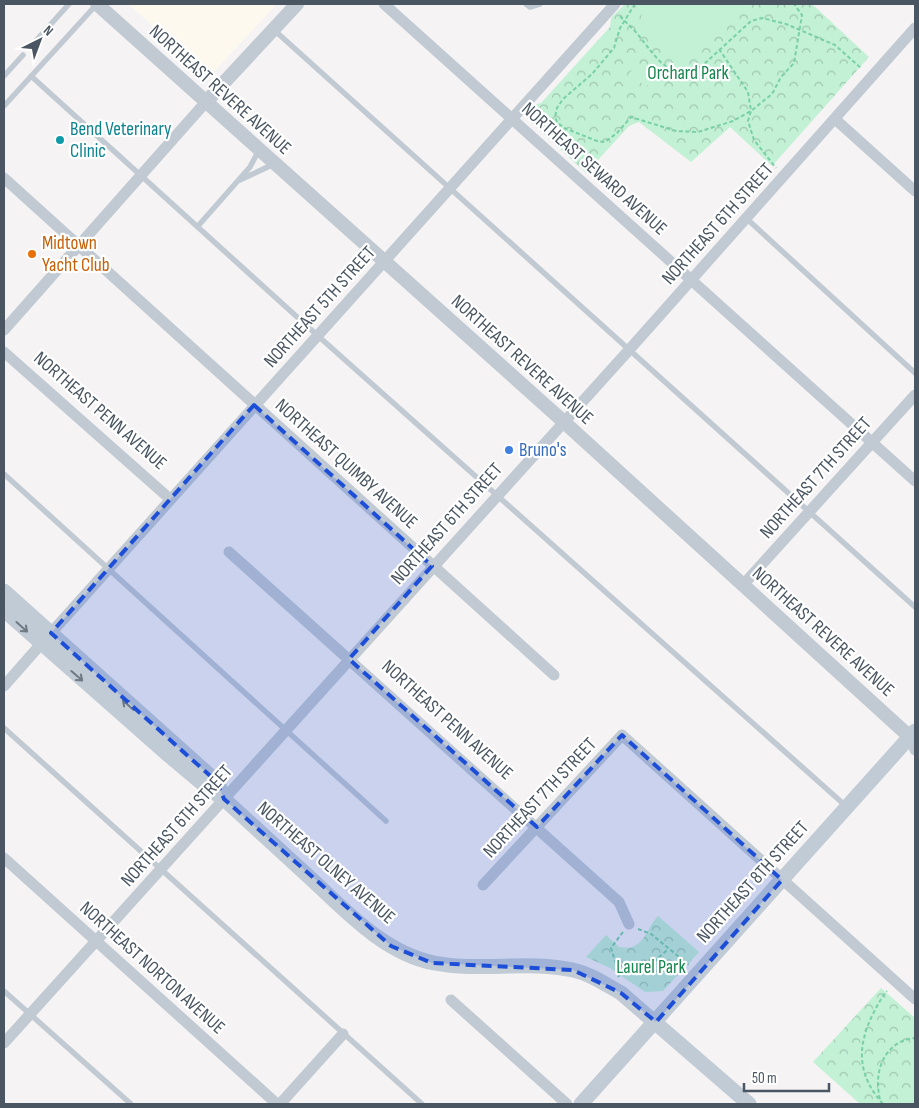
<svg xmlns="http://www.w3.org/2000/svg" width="919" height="1108" viewBox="0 0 919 1108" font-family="'Sofia Sans Condensed',sans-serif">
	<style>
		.commercial { fill: #fdf9ef }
		.park { fill: url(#park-crowns) }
		.pitch { fill: #c3f1d5 }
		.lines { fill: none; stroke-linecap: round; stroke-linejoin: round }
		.path { stroke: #7ad0a6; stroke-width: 2; stroke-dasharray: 4 2.5; stroke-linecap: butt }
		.service { stroke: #c1cad2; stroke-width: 5.5 }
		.minor { stroke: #c1cad2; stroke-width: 11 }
		.tertiary { stroke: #c1cad2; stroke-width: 14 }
		.secondary { stroke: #c1cbd6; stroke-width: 15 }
		.oneway { stroke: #6e7984 }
		.marked { fill: #1d4ed8; fill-opacity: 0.2; stroke: #1d4ed8; stroke-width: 4; stroke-dasharray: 10 6; stroke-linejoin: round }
		.culture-dot { fill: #0f9aa8; stroke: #fff; stroke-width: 2 }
		.food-dot { fill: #e8710a; stroke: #fff; stroke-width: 2 }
		.shop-dot { fill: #3f7fe0; stroke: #fff; stroke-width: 2 }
		.labels { text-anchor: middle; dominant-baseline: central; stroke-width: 4.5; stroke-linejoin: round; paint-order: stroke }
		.park-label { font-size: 19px; fill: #17864f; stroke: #fff }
		.street-label { font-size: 19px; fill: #4a5661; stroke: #fff }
		.culture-label { font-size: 19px; fill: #0d838f; stroke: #fff; text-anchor: start }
		.food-label { font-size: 19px; fill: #c56008; stroke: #fff; text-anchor: start }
		.shop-label { font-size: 19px; fill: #366cbe; stroke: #fff; text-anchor: start }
	</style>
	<defs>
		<pattern id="park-crowns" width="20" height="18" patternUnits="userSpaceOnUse" patternTransform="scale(1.25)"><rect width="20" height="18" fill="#c3f1d5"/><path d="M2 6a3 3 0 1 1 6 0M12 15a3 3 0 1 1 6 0" fill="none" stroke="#a0c6b0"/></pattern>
	</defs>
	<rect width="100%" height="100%" fill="#f5f3f3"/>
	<!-- commercial -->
	<path class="commercial" d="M128,4h149l-66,71 -4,-1z"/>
	<!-- park -->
	<path class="park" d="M625,4h187l57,53 -97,109 -42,-39 -39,35 -52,-40 -10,4 -43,47 -55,-51 -1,-13 4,-4 7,-2 69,-76 1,-9z
		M658,916l41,36 -36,39 -18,1 -35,-24 -24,-11 20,-22 13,12c25,5 26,-17 39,-31z
		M881,988l34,30v86h-55l-47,-42z"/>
	<!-- pitch -->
	<path class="pitch" d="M653,4h91l-50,54 -14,2 -39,-34v-10z
		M645,66l7,5 4,8 -5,8 -21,-8v-7l6,-5z"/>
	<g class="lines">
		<!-- path -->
		<path class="path" d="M635,4l-15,24 -6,20 -22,26 -29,25 -6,9 -2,9 2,5 7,6 33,13 8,1 12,-9 14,-16 45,14 22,1 35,-11 18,-10 21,-17 9,-17 13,-14 8,-48 -8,-11
			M620,16c6,7 14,13 19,20 17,21 33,49 63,30l49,-45 11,-3 24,6 49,21 27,24
			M719,49l29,43 3,19 -3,10 6,19 22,28
			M638,929l13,5 38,31
			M623,932l-12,16 4,13 9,7
			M645 965a5 5 0 1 1 10 0a5 5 0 1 1-10 0Z
			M654,962l13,-12
			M618,977l7,-9 21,-2
			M880,1099c-7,-27 4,-58 35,-61
			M883,1104c-25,-28 -27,-56 -10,-90 4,-8 8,-16 14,-23"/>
		<!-- service -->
		<path class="service" d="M526,4l4,3 10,-3
			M273,29l642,578
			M33,44l36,-40
			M4,76l19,-21
			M31,76l286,259 530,472
			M4,106l93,-102
			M240,180l34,-16
			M747,219l168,154
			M198,226l52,-59 9,-17
			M4,474l382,347
			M4,728l418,376
			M4,991l127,113"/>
		<!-- minor -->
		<path class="minor" d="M384,4l531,477
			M835,119l80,72
			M4,178l550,497
			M4,330l201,-227
			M4,352l166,147
			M229,552l390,350 10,22
			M743,585l172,-190
			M51,633l564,-629
			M4,686l37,-42
			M910,737l5,13
			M4,858l273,246
			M483,885l139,-150 293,264
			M451,1000l116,104
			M4,1043l625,-693 286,-322
			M280,1104l63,-70"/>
		<!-- tertiary -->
		<path class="tertiary" d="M97,4l467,418 346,315
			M205,103l92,-99"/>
		<!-- secondary -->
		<path class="secondary" d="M4,591l213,191 7,16
			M4,610l162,143 43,36 15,10c28,26 56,51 84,77 36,33 75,77 126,87 46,9 94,-3 139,7 18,4 32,14 48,23l128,111
			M581,1104l334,-373"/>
	</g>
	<!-- one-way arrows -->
	<defs><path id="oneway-shaft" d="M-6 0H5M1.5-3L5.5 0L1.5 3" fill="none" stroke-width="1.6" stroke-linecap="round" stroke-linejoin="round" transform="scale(1.25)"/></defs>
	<g class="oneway">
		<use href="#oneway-shaft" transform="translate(22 627) rotate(42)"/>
		<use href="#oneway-shaft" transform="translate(77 676) rotate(41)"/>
		<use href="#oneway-shaft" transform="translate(128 705) rotate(-138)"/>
	</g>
	<!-- marked area -->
	<path class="marked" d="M254,405l178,161 -83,93 188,168 85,-92 160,145 -126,142 -35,-29 -48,-23 -141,-7 -41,-17 -167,-147 -7,-17 -166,-149z"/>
	<!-- markers -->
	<circle class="culture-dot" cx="60" cy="140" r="5"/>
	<circle class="food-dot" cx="32" cy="254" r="5"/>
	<circle class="shop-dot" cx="509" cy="450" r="5"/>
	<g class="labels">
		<!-- park labels -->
		<g class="park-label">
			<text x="688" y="73">Orchard Park</text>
			<text x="651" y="967">Laurel Park</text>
		</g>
		<!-- street labels -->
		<g class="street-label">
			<text transform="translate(220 90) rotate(42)">NORTHEAST REVERE AVENUE</text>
			<text transform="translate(594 169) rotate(42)">NORTHEAST SEWARD AVENUE</text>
			<text transform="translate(718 224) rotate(-48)">NORTHEAST 6TH STREET</text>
			<text transform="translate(320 307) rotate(-48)">NORTHEAST 5TH STREET</text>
			<text transform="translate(522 360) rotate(42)">NORTHEAST REVERE AVENUE</text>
			<text transform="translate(100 411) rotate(41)">NORTHEAST PENN AVENUE</text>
			<text transform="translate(346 464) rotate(42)">NORTHEAST QUIMBY AVENUE</text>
			<text transform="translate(816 478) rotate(-48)">NORTHEAST 7TH STREET</text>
			<text transform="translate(447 524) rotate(-48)">NORTHEAST 6TH STREET</text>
			<text transform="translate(823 632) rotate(42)">NORTHEAST REVERE AVENUE</text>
			<text transform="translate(447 720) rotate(42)">NORTHEAST PENN AVENUE</text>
			<text transform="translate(540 798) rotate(-47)">NORTHEAST 7TH STREET</text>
			<text transform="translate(177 826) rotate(-48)">NORTHEAST 6TH STREET</text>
			<text transform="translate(326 863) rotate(41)">NORTHEAST OLNEY AVENUE</text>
			<text transform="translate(753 882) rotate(-48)">NORTHEAST 8TH STREET</text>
			<text transform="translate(152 968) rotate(42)">NORTHEAST NORTON AVENUE</text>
		</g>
		<!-- culture labels -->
		<g class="culture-label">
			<text x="70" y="129">Bend Veterinary<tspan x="70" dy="22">Clinic</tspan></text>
		</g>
		<!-- food labels -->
		<g class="food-label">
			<text x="42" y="243">Midtown<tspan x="42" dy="22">Yacht Club</tspan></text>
		</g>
		<!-- shop labels -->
		<g class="shop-label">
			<text x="519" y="450">Bruno's</text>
		</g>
	</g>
	<!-- border -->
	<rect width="919" height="1108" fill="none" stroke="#4a5661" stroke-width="10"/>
	<!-- north arrow -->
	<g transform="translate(40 40) rotate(42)" stroke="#ffffff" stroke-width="4" paint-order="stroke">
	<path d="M0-4L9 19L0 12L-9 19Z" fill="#4a5661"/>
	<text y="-8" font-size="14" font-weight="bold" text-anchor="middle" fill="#4a5661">N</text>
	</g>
	<!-- scale -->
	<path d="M744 1083v8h85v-8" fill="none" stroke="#4a5661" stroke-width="2.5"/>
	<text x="752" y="1083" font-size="15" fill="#4a5661" stroke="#ffffff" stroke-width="4" paint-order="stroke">50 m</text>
</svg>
